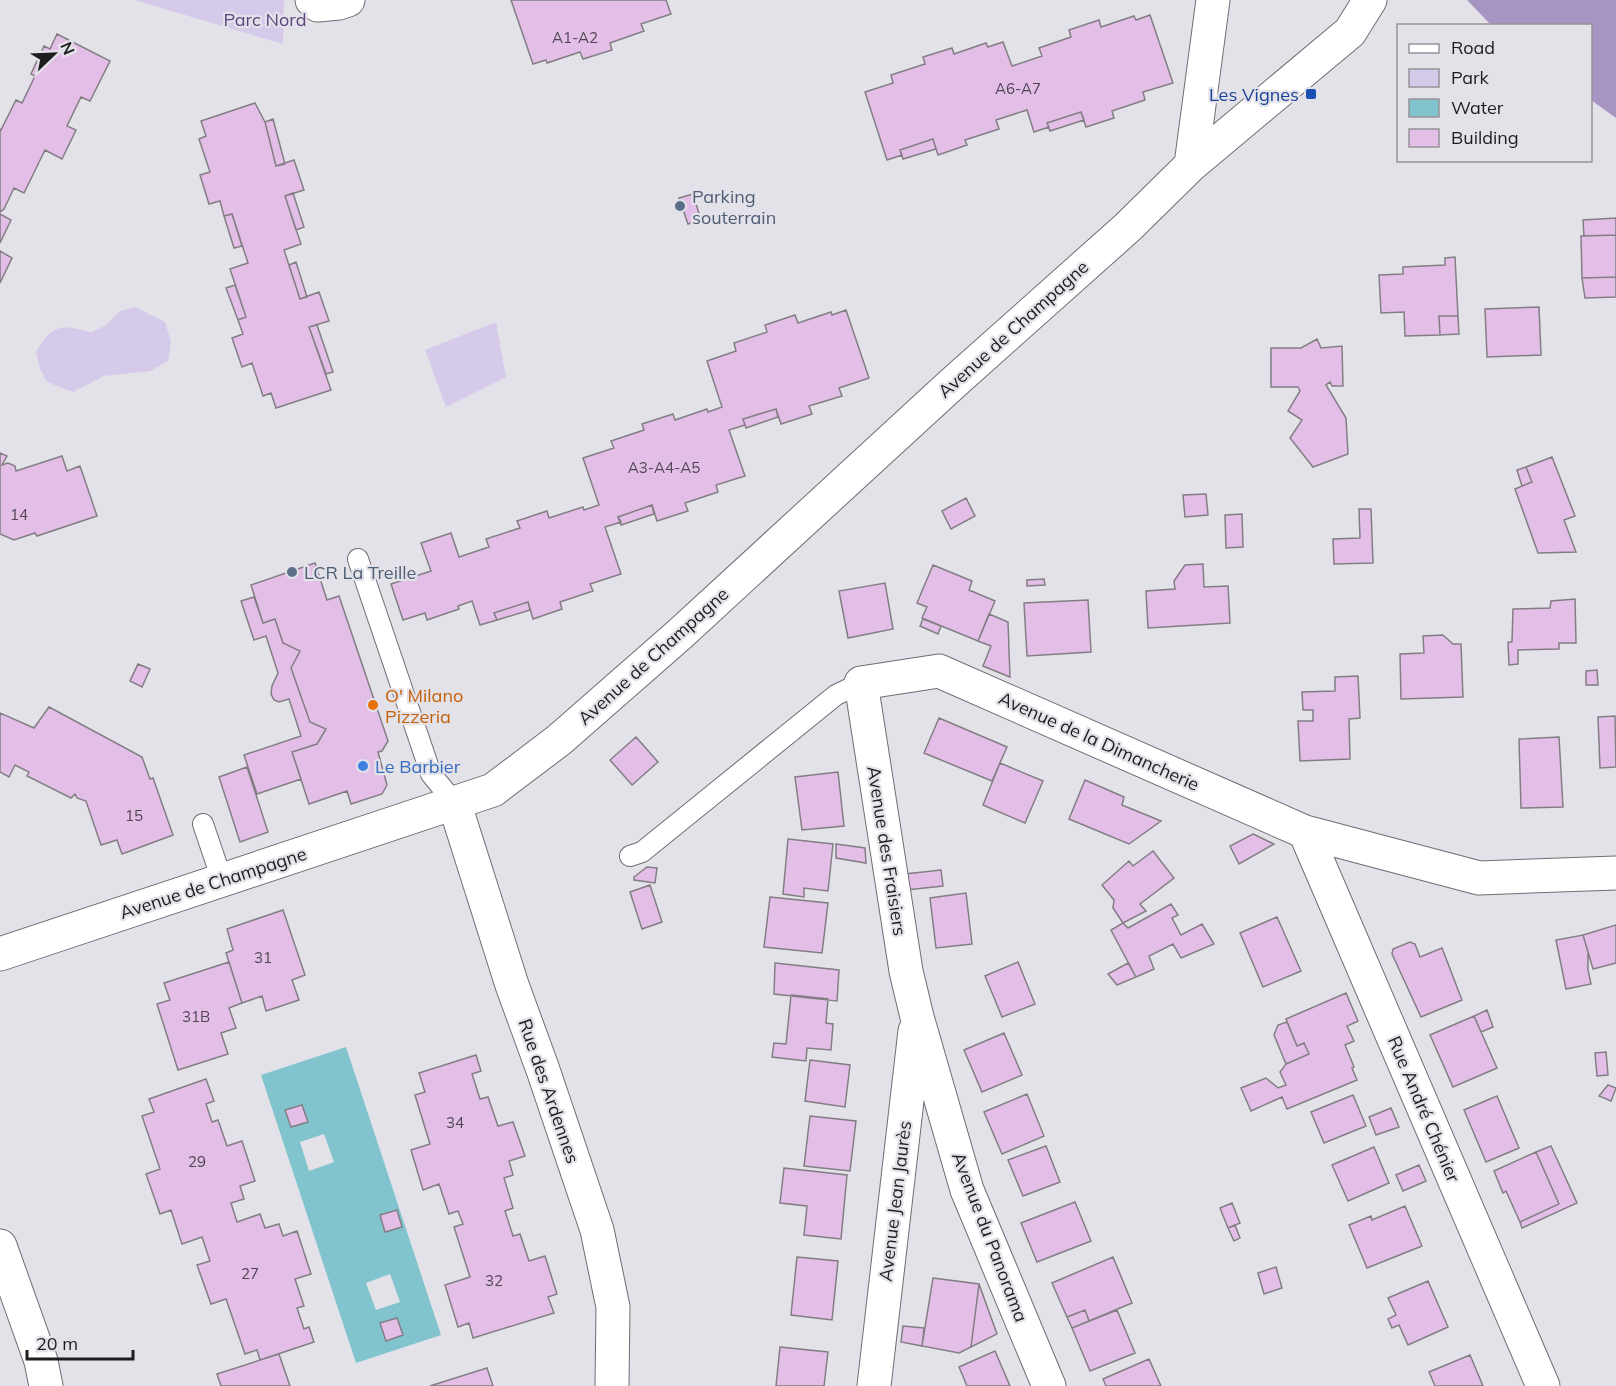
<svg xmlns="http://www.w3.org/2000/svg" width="1616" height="1386" viewBox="0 0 1616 1386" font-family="Mulish,sans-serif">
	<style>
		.green { fill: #d5caea }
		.forest { fill: #a695c3 }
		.water { fill: #82c4ce; fill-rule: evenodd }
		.building { fill: #e3bfe8; stroke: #837e84; stroke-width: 1.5 }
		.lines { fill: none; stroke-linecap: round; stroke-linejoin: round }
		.service-casing { stroke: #6f6d73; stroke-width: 22 }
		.minor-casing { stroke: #6f6d73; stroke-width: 35 }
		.service { stroke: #fff; stroke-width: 20 }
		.minor { stroke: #fff; stroke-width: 33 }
		.transit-dot { fill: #1a4fb4; stroke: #e4e2e9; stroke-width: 2 }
		.service-dot { fill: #5c6f8a; stroke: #e4e2e9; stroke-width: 2 }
		.food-dot { fill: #e8710a; stroke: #e4e2e9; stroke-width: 2 }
		.shop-dot { fill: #3f7fe0; stroke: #e4e2e9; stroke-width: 2 }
		.labels { text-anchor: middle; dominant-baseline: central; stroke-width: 4.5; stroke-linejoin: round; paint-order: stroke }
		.number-label { font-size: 15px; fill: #4f4652 }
		.park-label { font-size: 18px; fill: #5c4480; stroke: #e4e2e9 }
		.transit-label { font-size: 18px; fill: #164399; stroke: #e4e2e9; text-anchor: end }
		.service-label { font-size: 18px; fill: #4e5e75; stroke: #e4e2e9; text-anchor: start }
		.street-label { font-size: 18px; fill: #1e1d20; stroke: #e4e2e9 }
		.food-label { font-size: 18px; fill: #c56008; stroke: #e4e2e9; text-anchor: start }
		.shop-label { font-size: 18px; fill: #366cbe; stroke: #e4e2e9; text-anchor: start }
	</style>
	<rect width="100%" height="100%" fill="#e4e2e9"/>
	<!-- green -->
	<path class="green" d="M134,0h150l-1,44z
		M135,307l30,15 6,20 -3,19 -18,10 -46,5 -31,16 -26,-10 -7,-13 -4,-17c17,-29 25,-27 55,-20l14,-6 15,-15z
		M496,322l10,55 -60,30 -21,-57z"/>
	<!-- forest -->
	<path class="forest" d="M1467,0h149v118l-25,-18 -1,-74 -99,-1z"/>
	<!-- water -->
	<path class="water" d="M346,1047l95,288 -85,28 -95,-288zM324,1134l10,28 -25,9 -9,-29zM390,1274l10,28 -24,8 -10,-27z"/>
	<!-- building -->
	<path class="building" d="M511,0h155l5,14 -30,10 3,7 -34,12 2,7 -29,9 -3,-7 -33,11 -1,-3 -13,4z
		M1150,15l23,68 -30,9 2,8 -33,11 2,7 -28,9 -5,-15 -34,11 2,4 -15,5 -7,-22 -31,10 3,9 -34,11 2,5 -29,10 -5,-16 -33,11 2,5 -15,5 -22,-68 28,-9 -2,-8 34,-11 -2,-7 29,-9 2,6 32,-11 2,4 15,-5 9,24 30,-10 -3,-8 32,-11 -2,-7 30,-10 2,7 33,-11 2,4z
		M57,34l53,27 -20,40 -9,-4 -14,29 9,4 -14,29 -17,-9 -21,43 -10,-5 -10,21 -4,3v-83l1,1 15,-30 6,3 13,-27 -4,-2 13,-28 6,3z
		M255,103l10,19 11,44 18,-6 10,30 -19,6 16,48 -17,6 16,49 19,-7 10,29 -20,6 22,63 -55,18 -5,-15 -8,3 -11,-33 -10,4 -10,-29 11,-4 -5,-14 8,-3 -16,-48 18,-6 -16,-49 -8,2 -4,-15 -11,3 -9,-29 10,-3 -11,-33 7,-3 -5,-15z
		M1081,112l3,8 -34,11 -3,-8z
		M273,119l12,45 -9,2 -11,-44z
		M933,139l3,10 -33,10 -3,-9z
		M293,193l11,34 -8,3 -11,-34z
		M693,194l8,26 -13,4 -9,-26z
		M0,214l11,6 -11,23z
		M232,214l10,32 -8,2 -10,-32z
		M1616,218v17l-32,1 -1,-16z
		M1616,235v42l-34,1 -1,-42z
		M0,251l12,7 -12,25z
		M1455,257l3,59h-19l1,19 -35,1 -1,-24 -23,1 -2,-38 24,-1v-7l42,-2v-7z
		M296,262l11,35 -7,2 -11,-34z
		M1616,277v20l-31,1 -3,-20z
		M235,285l11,32 -8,3 -12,-32z
		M1539,307l2,48 -54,2 -2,-48z
		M846,310l23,68 -30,10 3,8 -33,10 3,8 -31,10 -5,-15 -33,10 2,6 -16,5 16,46 -29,9 2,7 -33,11 3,8 -31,10 -5,-16 -34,12 3,5 -16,5 16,47 -31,10 3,7 -33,11 2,7 -29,10 -5,-17 -34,11 3,7 -17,5 -8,-24 -14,5 1,3 -32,11 -2,-7 -22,7 -12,-36 40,-13 -10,-28 30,-10 8,24 30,-10 -3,-8 34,-11 -3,-7 30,-10 2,7 34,-11 1,3 15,-5 -16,-47 31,-10 -3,-7 33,-11 -2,-6 31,-10 2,6 32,-11 1,3 14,-5 -15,-46 29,-10 -2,-8 33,-11 -2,-7 30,-10 3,8 33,-11 1,3z
		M1439,316h19l1,18 -19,1z
		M317,325l16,47 -7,2 -17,-47z
		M1317,339l4,9 21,-2 1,40h-11l-2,-4 -4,3 20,33 2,36 -35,13 -23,-29 12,-18 -14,-9 12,-20 -2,-4h-27v-39h30z
		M776,409l2,8 -32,11 -3,-9z
		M0,453l7,3 -5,9 6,-2 7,3 1,5 46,-15 5,15 13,-5 17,50 -60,20 -2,-3 -21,7 -14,-6z
		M1552,457l23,59 -11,4 12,32 -38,1 -23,-64 17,-7 -6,-15z
		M1526,467l6,15 -10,4 -5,-16z
		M1206,494l2,21 -23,2 -2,-22z
		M966,498l9,18 -24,13 -9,-18z
		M652,505l2,9 -33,11 -3,-8z
		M1359,509h12l2,54 -39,1 -1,-25 27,-1z
		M1242,514l1,33 -17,1 -1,-33z
		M315,563l12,37 12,-4 49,145 -6,10 -4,1 9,33 -5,9 -31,10 -4,-13 -38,13 -17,-52 25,-8 9,-15 -16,-7 -19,-54 9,-17 -17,-8 -8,-24 -12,4 -12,-38z
		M1203,564l1,23 24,-1 2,37 -82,5 -2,-37 29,-2 -1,-8 11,-16z
		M933,565l39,16 -3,9 26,11 -17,40 -56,-23 5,-11 -10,-4z
		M1044,579l1,6 -18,1v-6z
		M885,583l8,46 -45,9 -9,-47z
		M254,597l9,26 12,-4 8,24 17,8 -9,17 19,54 16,7 -9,15 -25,8 9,27 -44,15 -13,-39 57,-19 -12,-37 -10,3 -5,-2 -3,-6 1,-8 6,-13 -12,-37 -12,4 -13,-39z
		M1575,599l1,44h-17v6l-41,1v14l-9,1 -1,-23h4l1,-33 37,-1 1,-7z
		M1088,600l3,52 -64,4 -3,-53z
		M528,602l2,8 -33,10 -3,-7z
		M989,614l19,8 2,55 -27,-11 8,-20 -13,-5z
		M923,619l18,7 -3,8 -18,-8z
		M1443,635l10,9h8l2,53 -62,2 -1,-45 24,-1 -1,-17z
		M138,664l12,5 -8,18 -12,-6z
		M1597,670l1,15h-12v-14z
		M1358,676l2,42 -11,1 1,40 -50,2 -2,-40h15v-11h-10l-1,-18 33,-1v-14z
		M49,707l93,50 8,22 3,-1 20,57 -51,19 -5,-14 -16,5 -15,-44 -9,-3 -2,-4 -4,4 -44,-22 2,-4 -14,-7 -6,12 -9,-5v-59l34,15z
		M1615,716l1,51 -16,1 -2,-51z
		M939,718l68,29 -15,34 -68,-28z
		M636,737l22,25 -26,23 -22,-25z
		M1559,737l4,70 -42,1 -2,-69z
		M1000,763l43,18 -18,42 -42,-18z
		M247,767l21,65 -28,10 -21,-65z
		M838,772l6,54 -42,4 -7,-53z
		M1085,780l39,17 -2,8 39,16 -32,23 -60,-25z
		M1253,834l21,10 -35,20 -9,-18z
		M788,839l45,5 -5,47 -24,-3v9l-21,-3z
		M836,844l29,4 1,15 -30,-5z
		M1153,851l21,27 -34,26 6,7 -23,12 -10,-15 1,-8 -12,-15 27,-24 4,5z
		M647,867l10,1 -2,15 -21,-3v-3z
		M941,870l2,16 -37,4 -1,-16z
		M650,885l12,37 -20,7 -12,-37z
		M966,893l6,51 -36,4 -6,-50z
		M770,897l58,6 -6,50 -58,-6z
		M1171,904l7,11 -6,3 9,17 21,-11 12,20 -33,14 -8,-14 -24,12 5,13 -18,8 -25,-47 12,-7 5,5z
		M283,910l22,65 -13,5 7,20 -33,11 -4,-15 -20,7 -16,-50 7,-3 -6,-21z
		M1277,917l24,54 -38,16 -23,-54z
		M1616,925v38l-23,6 -10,-34z
		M1583,935l5,17v18l3,14 -25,5 -10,-49z
		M1410,942l5,2 5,13 22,-9 20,52 -41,17 -29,-63 1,-5z
		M229,962l13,41 -13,5 7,20 -15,5 7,21 -50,16 -21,-66 13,-4 -6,-17z
		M1018,962l17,42 -33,13 -17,-41z
		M775,963l64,7 -2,31 -63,-7z
		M1128,963l8,14 -19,8 -9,-11z
		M1346,993l12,28 -11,5 7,15 -9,4 9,22 -2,1 5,12 -70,29 -5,-12 -31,14 -10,-23 25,-10 12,10 8,-3 -6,-13 6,-8 23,-10 -5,-11 -7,3 -11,-27z
		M791,995l37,4 -2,24 7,1 -2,26 -24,-2 -1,13 -34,-4 2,-14 12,1z
		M1487,1010l6,17 -12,5 -7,-16z
		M1474,1016l23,52 -44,19 -23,-52z
		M1287,1022l10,24 7,-3 5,11 -23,10 -12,-29 4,-10z
		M1004,1033l18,42 -40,17 -18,-42z
		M1606,1052l2,23 -11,1 -2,-23z
		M476,1055l5,16 -9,3 8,25 8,-2 10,29 15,-4 12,34 -16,5 4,14 -9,3 9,30 -8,3 8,25 7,-2 9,27 16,-5 12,38 -9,3 6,16 -81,25 -4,-15 -11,4 -13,-42 25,-8 -16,-50 9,-3 -5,-13 -9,3 -10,-30 -16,6 -12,-40 19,-6 -15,-49 10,-3 -6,-19z
		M810,1060l40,5 -5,42 -40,-6z
		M206,1079l8,22 -8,3 6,18 6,-2 9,26 15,-5 13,40 -15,5 4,13 -13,4 6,19 23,-8 5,14 14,-4 4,12 14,-5 14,43 -16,5 9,27 -7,2 7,21 5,-2 5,15 -54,18 -3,-10 -12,4 -19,-55 -15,5 -14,-39 13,-4 -8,-24 -20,7 -11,-34 -11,4 -14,-40 14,-5 -18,-53 12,-4 -5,-13z
		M1608,1085l8,3 -5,13 -12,-5z
		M1027,1094l17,42 -42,18 -18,-42z
		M1353,1095l13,31 -42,17 -13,-31z
		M1497,1096l22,52 -33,14 -22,-52z
		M302,1105l6,17 -17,5 -6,-17z
		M1391,1108l8,19 -23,8 -7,-18z
		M810,1116l46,5 -6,50 -46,-5z
		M1046,1146l14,36 -37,14 -15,-36z
		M1551,1146l26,57 -55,25 -2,-6 39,-18 -23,-52z
		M1374,1147l15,36 -41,18 -16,-36z
		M1536,1152l23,52 -39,18 -14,-31 -3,2 -9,-22z
		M1419,1165l7,16 -23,10 -7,-16z
		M784,1168l63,7 -6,64 -37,-4 3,-29 -27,-3z
		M1075,1202l16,39 -54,21 -16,-39z
		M1232,1203l8,20 -12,5 -8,-20z
		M1405,1206l17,40 -55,22 -18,-43 22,-9 1,4z
		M397,1210l5,17 -17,5 -5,-17z
		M1235,1225l5,13 -6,3 -6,-13z
		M797,1257l41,4 -6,59 -41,-5z
		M1113,1257l19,46 -43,18 -4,-11 -18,7 -15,-34z
		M1276,1267l6,21 -18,6 -6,-21z
		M933,1278l46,6 -8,63 -12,6 -37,-7z
		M1428,1281l20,46 -40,18 -9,-20 -7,3 -4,-9 8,-4 -8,-17z
		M979,1284l18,50 -26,13z
		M1085,1310l4,11 -17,7 -5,-11z
		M1117,1310l18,43 -45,18 -18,-43z
		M397,1318l6,17 -17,6 -6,-18z
		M903,1326l21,2 -2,18 -21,-4z
		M780,1347l48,5 -4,34h-48z
		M995,1351l15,35h-43l-8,-19z
		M279,1354l11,32h-69l-4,-12z
		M1470,1355l13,31h-48l-6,-14z
		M1149,1359l12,27h-55l-3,-7z
		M487,1368l6,18h-63z"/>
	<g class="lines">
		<defs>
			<path id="service" d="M358,559l73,215 23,28
				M203,824l19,56
				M630,856l12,-4 194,-157 25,-12"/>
			<path id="minor" d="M312,0l6,5 21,-2 9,-3
				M1191,165l159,-133 20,-32
				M454,802l58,183 31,85 54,160 16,77 -1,79
				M1305,832l238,554
				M0,954l493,-164 66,-50 121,-106 272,-250 176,-157 63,-62 22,-165
				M0,1246l41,115 5,25
				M874,1386l41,-355
				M1049,1386l-82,-196 -50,-173 -11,-46 -45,-288 78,-12 366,161 174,46 137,-5"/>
		</defs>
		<!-- service casing -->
		<use href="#service" class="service-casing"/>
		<!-- minor casing -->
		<use href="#minor" class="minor-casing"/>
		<!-- service -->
		<use href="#service" class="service"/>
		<!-- minor -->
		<use href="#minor" class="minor"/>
	</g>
	<!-- markers -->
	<rect class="transit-dot" x="1305" y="88" width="12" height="12" rx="3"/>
	<g class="service-dot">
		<circle cx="680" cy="206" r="6"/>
		<circle cx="292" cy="572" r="6"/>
	</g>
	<circle class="food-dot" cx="373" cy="705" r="6"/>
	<circle class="shop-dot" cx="363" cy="766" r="6"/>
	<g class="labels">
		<!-- number labels -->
		<g class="number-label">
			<text x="575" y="37">A1-A2</text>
			<text x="1018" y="88">A6-A7</text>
			<text x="664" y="467">A3-A4-A5</text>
			<text x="19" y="514">14</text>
			<text x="134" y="815">15</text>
			<text x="263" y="957">31</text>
			<text x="196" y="1016">31B</text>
			<text x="455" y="1122">34</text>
			<text x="197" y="1161">29</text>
			<text x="250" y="1273">27</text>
			<text x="494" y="1280">32</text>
		</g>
		<!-- park labels -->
		<g class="park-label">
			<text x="265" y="19">Parc Nord</text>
		</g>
		<!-- transit labels -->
		<g class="transit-label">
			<text x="1299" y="94">Les Vignes</text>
		</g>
		<!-- service labels -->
		<g class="service-label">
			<text x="692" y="196">Parking<tspan x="692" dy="21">souterrain</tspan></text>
			<text x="304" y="572">LCR La Treille</text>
		</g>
		<!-- street labels -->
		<g class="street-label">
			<text transform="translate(1013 329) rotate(-42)">Avenue de Champagne</text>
			<text transform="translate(653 656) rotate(-42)">Avenue de Champagne</text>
			<text transform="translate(1099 741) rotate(24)">Avenue de la Dimancherie</text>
			<text transform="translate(887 851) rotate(81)">Avenue des Fraisiers</text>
			<text transform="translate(213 883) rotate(-18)">Avenue de Champagne</text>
			<text transform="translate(549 1091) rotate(71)">Rue des Ardennes</text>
			<text transform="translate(1424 1109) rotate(67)">Rue André Chénier</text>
			<text transform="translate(895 1201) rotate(-83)">Avenue Jean Jaurès</text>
			<text transform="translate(990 1237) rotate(69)">Avenue du Panorama</text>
		</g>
		<!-- food labels -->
		<g class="food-label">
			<text x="385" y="695">O' Milano<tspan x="385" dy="21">Pizzeria</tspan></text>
		</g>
		<!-- shop labels -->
		<g class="shop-label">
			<text x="375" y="766">Le Barbier</text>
		</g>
	</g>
	<!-- legend -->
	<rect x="1397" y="24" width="195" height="138" fill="#e4e2e9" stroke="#959399" stroke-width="1.5"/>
	<rect x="1409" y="44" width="30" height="9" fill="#ffffff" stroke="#959399" stroke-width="1.5"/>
	<text x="1451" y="54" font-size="18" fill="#1e1d20">Road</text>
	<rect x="1409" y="69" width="30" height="18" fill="#d5caea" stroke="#959399" stroke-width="1.5"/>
	<text x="1451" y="84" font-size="18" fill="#1e1d20">Park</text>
	<rect x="1409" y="99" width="30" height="18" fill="#82c4ce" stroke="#959399" stroke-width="1.5"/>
	<text x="1451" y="114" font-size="18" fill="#1e1d20">Water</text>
	<rect x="1409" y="129" width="30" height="18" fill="#e3bfe8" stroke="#959399" stroke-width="1.5"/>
	<text x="1451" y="144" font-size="18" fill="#1e1d20">Building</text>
	<!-- north arrow -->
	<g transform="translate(54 54) rotate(67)" stroke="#e4e2e9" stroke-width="4.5" paint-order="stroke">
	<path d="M0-4.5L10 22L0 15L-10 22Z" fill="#1e1d20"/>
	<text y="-9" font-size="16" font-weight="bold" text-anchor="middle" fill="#1e1d20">N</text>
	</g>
	<!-- scale -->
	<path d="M27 1350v9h106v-9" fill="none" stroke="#1e1d20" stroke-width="3"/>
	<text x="36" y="1350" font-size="18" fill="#1e1d20" stroke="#e4e2e9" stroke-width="4.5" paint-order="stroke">20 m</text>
</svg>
